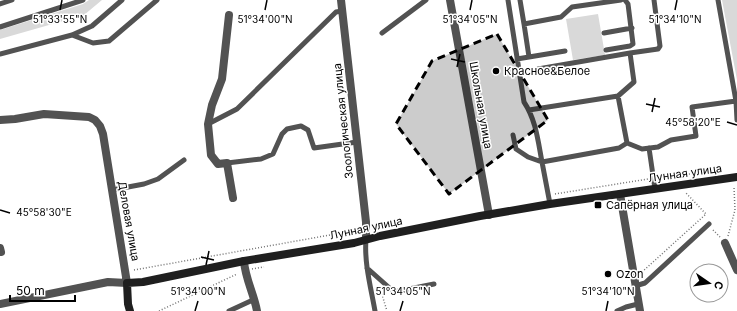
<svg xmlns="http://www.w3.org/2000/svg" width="737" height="311" viewBox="0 0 737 311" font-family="Inter,sans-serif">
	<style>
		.green { fill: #d9d9d9 }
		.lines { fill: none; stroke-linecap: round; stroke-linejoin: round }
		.path { stroke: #747474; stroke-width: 1.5; stroke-dasharray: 1 2; stroke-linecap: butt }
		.lane { stroke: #525252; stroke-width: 5 }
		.street { stroke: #525252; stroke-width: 8 }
		.secondary { stroke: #1f1f1f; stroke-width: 8 }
		.marked { fill: #000; fill-opacity: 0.2; stroke: #000; stroke-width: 3; stroke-dasharray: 8 5; stroke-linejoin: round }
		.ticks { fill: none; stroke: #000; stroke-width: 1.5 }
		.poi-dot { fill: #000; stroke: #fff; stroke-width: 1.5 }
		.labels { text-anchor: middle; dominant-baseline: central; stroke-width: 3; stroke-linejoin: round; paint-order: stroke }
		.poi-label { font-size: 11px; fill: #000; stroke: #fff; text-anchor: start }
		.street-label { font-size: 11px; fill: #000; stroke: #fff }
		.ticks-label { font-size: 10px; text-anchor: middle; fill: #000; stroke: #fff; stroke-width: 3; stroke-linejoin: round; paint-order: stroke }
	</style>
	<rect width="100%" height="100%" fill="#fff"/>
	<!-- green -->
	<path class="green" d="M89,0h13l-18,15 -84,24v-9l83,-26z
		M722,0h15v80z
		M598,14l7,41 -32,5 -7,-41z"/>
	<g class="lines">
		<!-- path -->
		<path class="path" d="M659,177l40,-4
			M555,194l93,-15
			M713,230l7,7
			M728,236l7,-26 -1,-23
			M252,269l12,-2
			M134,270l224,-40
			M642,272l64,-58 -21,-22
			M380,288l7,23
			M159,311l78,-37"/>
		<!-- lane -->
		<path class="lane" d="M508,0l16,102c12,18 14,39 18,60l77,-14 8,-5 15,6 16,-2 13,-7 25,-4 -4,-29 44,-6
			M520,0l4,24
			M718,0l18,101 1,19
			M0,4l12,-4
			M0,27l83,-27
			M382,33l44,-33
			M604,33l28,-5
			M72,35l21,8 16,-2 48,-41
			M606,50l24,-4 3,-2 -5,-40 -3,-4
			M630,53l28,-4 2,-3 -6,-46
			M0,54l72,-19 20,-9 30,-26
			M529,57l36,-6
			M517,59l12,-2 -5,-33 37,-7 11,-10 49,-7
			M618,96l9,47
			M529,110l89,-14 16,-14 -4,-29 -92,16
			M208,124l29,-15 99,-97 6,-1
			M513,135l3,14 12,8 14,5 8,42
			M649,148l6,41
			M227,163l34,-4 12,-5 9,-20 5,-5 14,-3 7,4 6,18 43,-6
			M112,190l32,-6 14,-5 26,-19
			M366,239c-2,24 5,49 9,72
			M367,268l27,24 40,-8
			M635,286l10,-3 64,-59
			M229,311l26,-12
			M617,311l9,-4 12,-3"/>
		<!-- street -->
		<path class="street" d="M341,0l25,222v17
			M450,0l39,215
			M229,15l-7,64 -10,26 -4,19 3,31 7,9 9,-1 6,35
			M0,120l15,-1 29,-5 45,3 6,3 5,6 3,8 24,149 -19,-1 -108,22
			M620,194l20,117
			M725,243l12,27
			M0,248l1,4
			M244,261c1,17 10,33 13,50"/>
		<!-- secondary -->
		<path class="secondary" d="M130,311l-2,-7 -1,-21 16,-1 101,-21 110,-18 26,-7 100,-20 70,-12 187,-27"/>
	</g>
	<!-- marked area -->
	<path class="marked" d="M497,34l51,86 -99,74 -53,-70 36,-63z"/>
	<!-- ticks -->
	<path class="ticks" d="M60,10l2,-10M265,10l2,-10M470,10l2,-10M675,10l2,-10M451,59l14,3M457,67l3,-13M646,104l14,3M652,112l3,-14M727,122l10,3M0,210l10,3M201,257l13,3M206,265l3,-14M195,311l3,-10M400,311l3,-10M606,311l2,-10"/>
	<!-- markers -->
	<g class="poi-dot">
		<circle cx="496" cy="71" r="4"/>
		<rect x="594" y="201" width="8" height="8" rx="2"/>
		<circle cx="608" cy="274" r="4"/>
	</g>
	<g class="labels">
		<!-- poi labels -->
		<g class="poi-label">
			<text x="504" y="71">Красное&amp;Белое</text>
			<text x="606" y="205">Сапёрная улица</text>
			<text x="616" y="274">Ozon</text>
		</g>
		<!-- street labels -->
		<g class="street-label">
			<text transform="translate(481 105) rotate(80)">Школьная улица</text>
			<text transform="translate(343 121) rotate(-96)">Зоологическая улица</text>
			<text transform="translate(685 173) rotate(-8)">Лунная улица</text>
			<text transform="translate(129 221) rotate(80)">Деловая улица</text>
			<text transform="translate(366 228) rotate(-12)">Лунная улица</text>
		</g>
	</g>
	<g class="ticks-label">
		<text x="265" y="23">51°34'00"N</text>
		<text x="470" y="23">51°34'05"N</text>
		<text x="675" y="23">51°34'10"N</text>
		<text x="60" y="23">51°33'55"N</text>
		<text x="693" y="126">45°58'20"E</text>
		<text x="44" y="216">45°58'30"E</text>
		<text x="198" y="295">51°34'00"N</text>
		<text x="403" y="295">51°34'05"N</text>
		<text x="608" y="295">51°34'10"N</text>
	</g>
	<!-- north arrow -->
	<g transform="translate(709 283) rotate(103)"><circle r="19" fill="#ffffff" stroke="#999999"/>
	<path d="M0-3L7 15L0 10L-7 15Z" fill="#000000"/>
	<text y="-6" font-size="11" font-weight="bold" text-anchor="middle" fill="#000000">С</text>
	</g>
	<!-- scale -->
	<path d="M10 295v6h65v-6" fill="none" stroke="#000000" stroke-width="2"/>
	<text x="16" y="295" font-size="12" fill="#000000" stroke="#ffffff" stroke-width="3" paint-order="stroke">50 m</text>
</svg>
